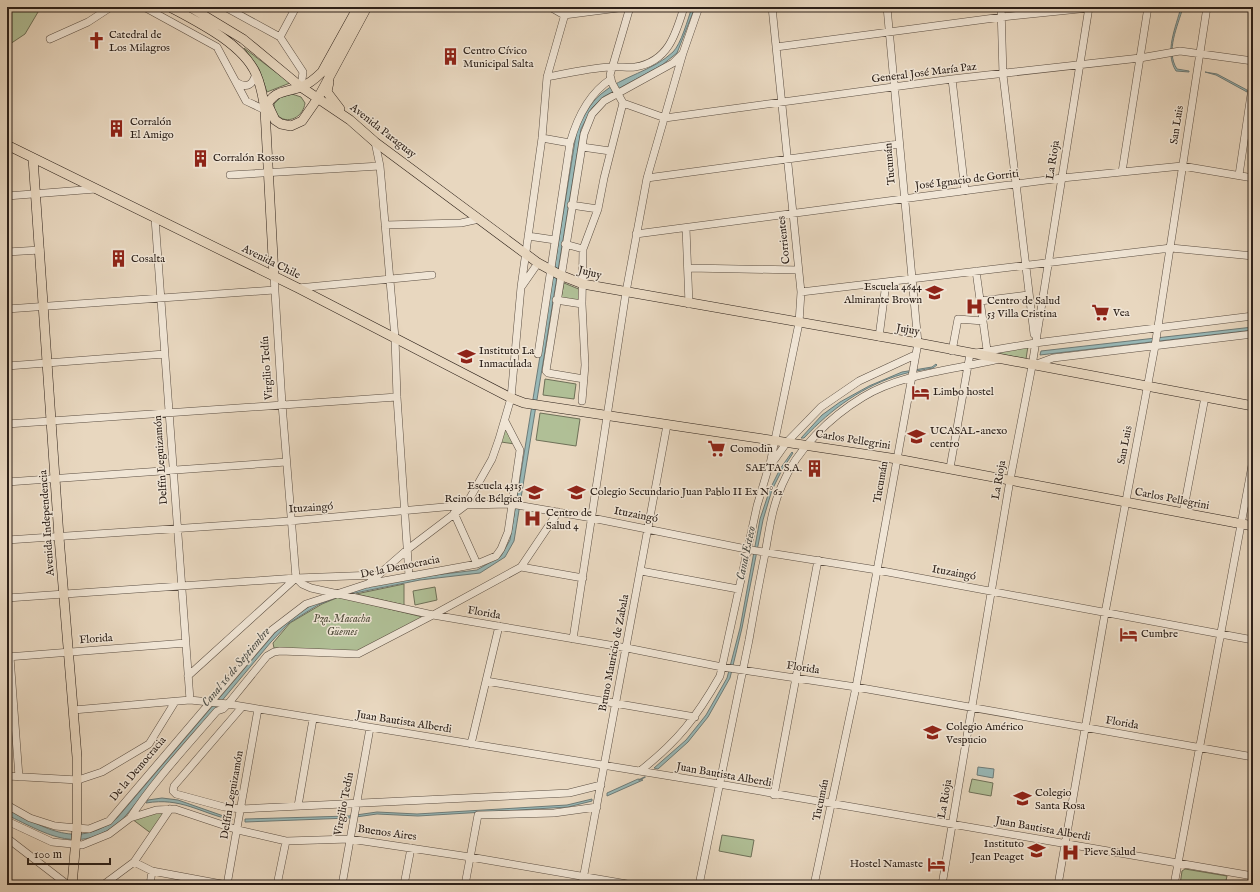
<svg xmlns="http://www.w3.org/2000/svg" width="1260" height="892" viewBox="0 0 1260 892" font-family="'IM FELL English',serif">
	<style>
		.green { fill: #b0bf96; stroke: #6e7058 }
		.water { fill: #98b8b7; stroke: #6d7b78 }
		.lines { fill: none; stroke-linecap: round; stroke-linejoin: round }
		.stream { stroke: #6d7b78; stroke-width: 1.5 }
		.minor-casing { stroke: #5b4e42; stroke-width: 8 }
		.major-casing { stroke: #2c2019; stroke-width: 10 }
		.minor { stroke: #f0e5d5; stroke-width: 7 }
		.major { stroke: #e8d7bf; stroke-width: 9 }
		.labels { text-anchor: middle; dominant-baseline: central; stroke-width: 3; stroke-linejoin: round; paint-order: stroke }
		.poi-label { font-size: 11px; fill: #2c2019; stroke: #f0e5d5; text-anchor: start }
		.street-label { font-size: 11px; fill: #2c2019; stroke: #f0e5d5 }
		.park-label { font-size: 11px; font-style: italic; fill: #54503e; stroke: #f0e5d5 }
		.water-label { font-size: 12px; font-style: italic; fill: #4c4e48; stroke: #f0e5d5 }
	</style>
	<rect width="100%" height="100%" fill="#e8d7bf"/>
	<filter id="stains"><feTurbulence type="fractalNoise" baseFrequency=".005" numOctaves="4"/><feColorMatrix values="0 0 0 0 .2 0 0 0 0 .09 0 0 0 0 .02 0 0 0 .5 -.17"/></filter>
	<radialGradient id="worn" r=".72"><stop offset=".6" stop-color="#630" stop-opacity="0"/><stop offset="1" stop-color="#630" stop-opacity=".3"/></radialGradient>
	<!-- green -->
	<path class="green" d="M7,7h34l-16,27 -18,12z
		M244,48l46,35 -23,9 -8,-23z
		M292,94l9,3 4,6c-3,21 -31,23 -31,1l7,-7z
		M564,283l17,7 -1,11 -19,-3z
		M1028,346l-2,13 -33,-6z
		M545,379l31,5 -2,15 -31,-4z
		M540,413l40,6 -4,27 -40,-6z
		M505,428l10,16 -14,-2z
		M404,584v21l-48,-11z
		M435,587l2,13 -22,5 -2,-14z
		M339,597l84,20 -64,35 -85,-4 -1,-5 17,-20 32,-19z
		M972,779l21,4 -2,13 -22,-4z
		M168,810l-16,24 -20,-15z
		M722,835l32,5 -3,17 -32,-6z
		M1185,869l42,7 -2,9h-45l2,-14z"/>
	<!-- water -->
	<path class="water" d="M692,7h3l-18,46 -15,12 -59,32 -11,11 -11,21 -67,412 -9,16 -25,16 -60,7 -80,16 -22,9 -29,18 -18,19 -149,178c-42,36 -73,15 -115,-5v-6c39,19 70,41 110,9l168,-197 32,-19 35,-12 67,-13 58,-7 24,-14 9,-16 67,-411c7,-13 13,-26 24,-35 21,-18 52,-23 72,-42 8,-8 15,-33 19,-45z
		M1181,7h2c-5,19 -18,44 -6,62l12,2v1l-13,-1c-12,-19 0,-44 5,-64z
		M1205,72l12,2 30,16v2l-31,-17z
		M1253,327v3l-213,25 1,-4z
		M936,364l1,1 -4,3c-10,2 -20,3 -30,6 -39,11 -72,35 -99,64h-3l21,-23 18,-13 29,-16 33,-14 30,-5z
		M792,452l1,1 -11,17 -10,20 -9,30 -21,108 -12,50 -22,39 -20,25 -30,27 -4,-1 32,-28 20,-25 21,-37 13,-50 20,-109 10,-30 10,-20z
		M978,767l16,2 -1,9 -16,-3z
		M638,779l5,1 -36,16v-3z
		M162,798l16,2 54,19v1c-32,-7 -51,-23 -86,-17l2,-3z
		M592,799v2l-24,6 -150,9 -41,-2 -28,4 -104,4v-3l104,-3 28,-4 40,2 150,-9z"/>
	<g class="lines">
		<!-- stream -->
		<path class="stream" d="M639,780l6,-3"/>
		<defs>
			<path id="minor" d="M144,7l73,40 29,54 19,9
				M225,7l55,30 23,35 -2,15
				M550,7l14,8 62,-8
				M630,7l-20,68 2,8 11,20 42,15 287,-39 188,-21 40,-7 73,10
				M1001,7l2,68 31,259
				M280,37l16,-30
				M50,39l38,-17 23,-15
				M776,47l226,-30 87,-9
				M547,77c21,-4 43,-9 64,-10 8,-1 16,1 24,0 33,-5 41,-33 49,-60
				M952,79l13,112
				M236,82c11,7 17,3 20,-9
				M542,138l28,5
				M375,142l5,24 15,172 2,59 12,179
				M582,147l28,4
				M1122,172l26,-165
				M230,175l150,-9
				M1239,175l14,-94
				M647,178l252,-34
				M7,196l89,-7
				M571,205l27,4
				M155,218l35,482
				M385,225l76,-2 18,-4
				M686,228l3,76
				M636,234l426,-56 120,-12 71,12
				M528,236l27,4
				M565,244l18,5
				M7,252l33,-2
				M689,268l109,2
				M976,271l11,79
				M274,276l8,128 14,174 6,6 9,4 122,27 194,33 95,19 134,20 397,70
				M522,286l16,-23
				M298,288l134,-13
				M801,292l370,-44 82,8
				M556,300l26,4
				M980,301l48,-6
				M7,309l267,-19
				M879,337l7,-54
				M952,351l6,-32 25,2
				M538,354l32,-211c7,-25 18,-49 41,-64
				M1034,365l19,-7 200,-24
				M7,366l158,-12
				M584,379l-36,-6 -2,-2 38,-237 8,-20 12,-13 69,-38 9,-9
				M582,401l3,-36 -3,-61 1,-55 15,-40 6,-31 19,-75
				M7,424l390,-27
				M770,464l29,-141 2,-31 -29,-285
				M950,468l20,-114 65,-11 218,-27
				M7,482l279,-20
				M454,513l23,51
				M1183,513l22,-116
				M7,540l283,-19 176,-16 45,-1 81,14 159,32 126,20 376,70
				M521,567l62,11
				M641,571l97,18
				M368,584l40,-35 58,-44 26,-46 7,-20 12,-41 10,-111 21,-149 5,-61 20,-70
				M7,598l289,-20 80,-3
				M573,639l53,-347 21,-114 36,-125 16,-46
				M7,657l179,-14
				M10,657l9,120
				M188,676l108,-98
				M486,681l209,36
				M242,707l-68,79 -1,5 3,3 48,13 17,2 328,-16 32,-8
				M73,710l117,-10 38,4 491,80 534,92
				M471,744l28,-118
				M640,771c38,-30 56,-53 80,-95l37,-170 11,-37 19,-27 34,-35 38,-26 56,-26
				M7,776l71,4 24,-8 47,-28 26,-42
				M774,795l44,-235
				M7,805l23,13 25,8 34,3 20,-8 163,-191 34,-26 61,-20 110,-20 19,-8 5,-7 7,-17 12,-82 -15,-29
				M298,806l15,-87
				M130,818c25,-38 57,-72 87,-107l6,-2 5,-5 39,-48 7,-4 6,-1 78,3 75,-39 88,-48 37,-55
				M7,821l45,21 30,3 27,-11 21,-16 26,-8 19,-1 63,21 48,11 64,-2 120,18 163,28
				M7,838l61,47
				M134,862l18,9 75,14
				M103,885l31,-23 36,-53
				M150,885l2,-14
				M227,885l31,-176
				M277,885l9,-44
				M342,885l28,-157
				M404,885l7,-37
				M465,885l13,-70 76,-2 43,-6
				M582,885l85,-460
				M699,885c16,-82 34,-163 50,-245 5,-29 10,-57 16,-86 4,-23 7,-47 17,-69 15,-36 48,-68 81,-88 40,-24 91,-27 136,-38
				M814,885l42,-198 62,-344 -31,-336
				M942,885l68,-405 22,-114 57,-359
				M1058,885l47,-272 50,-267 52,-339
				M1174,885l79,-425"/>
			<path id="major" d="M170,7c28,15 73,37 86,67 5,11 7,23 9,36l9,166
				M190,7l53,32 58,48 49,33 25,22 163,121 22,12 23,9 335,59 335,63
				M329,82l-2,10 13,17
				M266,101l9,19 6,4 10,2 11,-5 16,-23 49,-91
				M265,108c10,-19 19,-15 36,-21 8,-3 15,-9 21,-15l36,-65
				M7,145l291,143 213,110 13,5 373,56 356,67
				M33,158l26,379 18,220v71l-5,57"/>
		</defs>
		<!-- minor casing -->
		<use href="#minor" class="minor-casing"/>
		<!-- major casing -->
		<use href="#major" class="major-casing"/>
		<!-- minor -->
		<use href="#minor" class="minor"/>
		<!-- major -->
		<use href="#major" class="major"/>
	</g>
	<!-- icons -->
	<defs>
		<symbol id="church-bare" viewBox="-9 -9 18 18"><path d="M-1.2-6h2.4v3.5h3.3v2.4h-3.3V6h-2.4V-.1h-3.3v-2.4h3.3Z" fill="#8f2418" stroke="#f0e5d5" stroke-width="2.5" paint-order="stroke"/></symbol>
		<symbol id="building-bare" viewBox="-9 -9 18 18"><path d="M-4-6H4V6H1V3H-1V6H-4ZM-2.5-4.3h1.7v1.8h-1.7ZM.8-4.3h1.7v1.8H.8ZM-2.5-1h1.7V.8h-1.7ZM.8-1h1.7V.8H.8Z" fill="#8f2418" stroke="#f0e5d5" stroke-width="2.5" paint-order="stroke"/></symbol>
		<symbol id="school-bare" viewBox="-9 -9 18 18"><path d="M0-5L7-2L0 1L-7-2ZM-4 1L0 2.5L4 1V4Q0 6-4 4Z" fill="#8f2418" stroke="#f0e5d5" stroke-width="2.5" paint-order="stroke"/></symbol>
		<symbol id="hospital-bare" viewBox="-9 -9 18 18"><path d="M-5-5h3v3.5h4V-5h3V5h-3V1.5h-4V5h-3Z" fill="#8f2418" stroke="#f0e5d5" stroke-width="2.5" paint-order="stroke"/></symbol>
		<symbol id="supermarket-bare" viewBox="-9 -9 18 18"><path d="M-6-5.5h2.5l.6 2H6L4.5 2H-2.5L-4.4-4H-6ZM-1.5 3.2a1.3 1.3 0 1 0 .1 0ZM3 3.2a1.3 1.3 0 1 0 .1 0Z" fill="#8f2418" stroke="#f0e5d5" stroke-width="2.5" paint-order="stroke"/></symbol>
		<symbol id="hotel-bare" viewBox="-9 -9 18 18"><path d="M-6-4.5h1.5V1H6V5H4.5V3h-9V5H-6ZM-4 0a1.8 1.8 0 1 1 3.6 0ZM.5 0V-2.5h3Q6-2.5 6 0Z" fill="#8f2418" stroke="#f0e5d5" stroke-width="2.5" paint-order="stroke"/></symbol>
		<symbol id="university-bare" viewBox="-9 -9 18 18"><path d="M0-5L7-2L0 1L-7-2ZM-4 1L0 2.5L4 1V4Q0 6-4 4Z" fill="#8f2418" stroke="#f0e5d5" stroke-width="2.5" paint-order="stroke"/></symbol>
	</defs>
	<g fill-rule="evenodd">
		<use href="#church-bare" x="84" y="28" width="25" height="25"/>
		<use href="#building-bare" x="438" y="44" width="25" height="25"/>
		<use href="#building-bare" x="104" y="116" width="25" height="25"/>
		<use href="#building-bare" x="188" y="146" width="25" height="25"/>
		<use href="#building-bare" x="106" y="246" width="25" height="25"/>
		<use href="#school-bare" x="922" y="280" width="25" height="25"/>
		<use href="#hospital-bare" x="962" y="294" width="25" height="25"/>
		<use href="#supermarket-bare" x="1088" y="300" width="25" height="25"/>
		<use href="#school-bare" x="454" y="344" width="25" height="25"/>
		<use href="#hotel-bare" x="908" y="380" width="25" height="25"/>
		<use href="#university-bare" x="904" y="424" width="25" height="25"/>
		<use href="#supermarket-bare" x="704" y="436" width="25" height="25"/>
		<use href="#building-bare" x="802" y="456" width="25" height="25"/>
		<use href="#school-bare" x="522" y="480" width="25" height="25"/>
		<use href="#school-bare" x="564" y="480" width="25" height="25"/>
		<use href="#hospital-bare" x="520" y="506" width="25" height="25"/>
		<use href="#hotel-bare" x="1116" y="622" width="25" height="25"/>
		<use href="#school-bare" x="920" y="720" width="25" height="25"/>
		<use href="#school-bare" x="1010" y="786" width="25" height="25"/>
		<use href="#school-bare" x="1024" y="838" width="25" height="25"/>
		<use href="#hospital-bare" x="1058" y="840" width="25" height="25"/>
		<use href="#hotel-bare" x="924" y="852" width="25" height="25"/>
	</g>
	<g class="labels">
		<!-- poi labels -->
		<g class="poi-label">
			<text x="109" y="35">Catedral de<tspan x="109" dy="13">Los Milagros</tspan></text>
			<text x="463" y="51">Centro Cívico<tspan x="463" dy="13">Municipal Salta</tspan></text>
			<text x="130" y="122">Corralón<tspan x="130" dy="13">El Amigo</tspan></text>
			<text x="213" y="158">Corralón Rosso</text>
			<text x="131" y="259">Cosalta</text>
			<text x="922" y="287" text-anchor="end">Escuela 4644<tspan x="922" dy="13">Almirante Brown</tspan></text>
			<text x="987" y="301">Centro de Salud<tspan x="987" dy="13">53 Villa Cristina</tspan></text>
			<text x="1113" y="313">Vea</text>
			<text x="479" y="351">Instituto La<tspan x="479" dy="13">Inmaculada</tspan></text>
			<text x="933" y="392">Limbo hostel</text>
			<text x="930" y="431">UCASAL-anexo<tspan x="930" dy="13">centro</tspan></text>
			<text x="730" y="449">Comodin</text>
			<text x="802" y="468" text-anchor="end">SAETA S.A.</text>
			<text x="522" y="486" text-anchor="end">Escuela 4315<tspan x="522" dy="13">Reino de Bélgica</tspan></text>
			<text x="590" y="492">Colegio Secundario Juan Pablo II Ex N°62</text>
			<text x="546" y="513">Centro de<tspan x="546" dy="13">Salud 4</tspan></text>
			<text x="1141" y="634">Cumbre</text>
			<text x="946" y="727">Colegio Américo<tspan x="946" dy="13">Vespucio</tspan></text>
			<text x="1035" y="793">Colegio<tspan x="1035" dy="13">Santa Rosa</tspan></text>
			<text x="1024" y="844" text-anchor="end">Instituto<tspan x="1024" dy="13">Jean Peaget</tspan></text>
			<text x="1084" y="852">Pieve Salud</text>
			<text x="923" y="864" text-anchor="end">Hostel Namaste</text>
		</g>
		<!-- street labels -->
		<g class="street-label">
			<text transform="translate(924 73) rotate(-7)">General José María Paz</text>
			<text transform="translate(1177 125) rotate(-81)">San Luis</text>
			<text transform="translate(383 131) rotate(38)">Avenida Paraguay</text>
			<text transform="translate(1053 160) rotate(-81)">La Rioja</text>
			<text transform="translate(890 164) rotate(-95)">Tucumán</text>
			<text transform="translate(967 180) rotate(-7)">José Ignacio de Gorriti</text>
			<text transform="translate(784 240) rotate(-96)">Corrientes</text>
			<text transform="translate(271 262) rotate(26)">Avenida Chile</text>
			<text transform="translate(590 273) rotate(14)">Jujuy</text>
			<text transform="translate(908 330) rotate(10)">Jujuy</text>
			<text transform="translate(267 368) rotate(-94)">Virgilio Tedín</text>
			<text transform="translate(853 440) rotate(9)">Carlos Pellegrini</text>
			<text transform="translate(1125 445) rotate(-79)">San Luis</text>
			<text transform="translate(161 460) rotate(-94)">Delfín Leguizamón</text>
			<text transform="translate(999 480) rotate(-80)">La Rioja</text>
			<text transform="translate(881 482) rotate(-80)">Tucumán</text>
			<text transform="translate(1172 499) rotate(11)">Carlos Pellegrini</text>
			<text transform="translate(311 508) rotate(-4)">Ituzaingó</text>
			<text transform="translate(636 515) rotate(11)">Ituzaingó</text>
			<text transform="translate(47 523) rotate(-94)">Avenida Independencia</text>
			<text transform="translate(400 567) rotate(-11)">De la Democracia</text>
			<text transform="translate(954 573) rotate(10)">Ituzaingó</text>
			<text transform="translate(484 613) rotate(10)">Florida</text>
			<text transform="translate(96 639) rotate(-4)">Florida</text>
			<text transform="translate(614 653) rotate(-79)">Bruno Mauricio de Zabala</text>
			<text transform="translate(803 668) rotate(9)">Florida</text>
			<text transform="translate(404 722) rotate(9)">Juan Bautista Alberdi</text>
			<text transform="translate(1122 723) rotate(10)">Florida</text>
			<text transform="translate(138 769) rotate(-50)">De la Democracia</text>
			<text transform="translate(724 775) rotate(10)">Juan Bautista Alberdi</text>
			<text transform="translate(232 795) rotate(-80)">Delfín Leguizamón</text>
			<text transform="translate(945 799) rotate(-80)">La Rioja</text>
			<text transform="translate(821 800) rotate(-78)">Tucumán</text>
			<text transform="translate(344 804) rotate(-79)">Virgilio Tedín</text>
			<text transform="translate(1043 829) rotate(10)">Juan Bautista Alberdi</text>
			<text transform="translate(387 833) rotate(8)">Buenos Aires</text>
		</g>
		<!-- park labels -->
		<g class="park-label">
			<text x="342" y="619">Pza. Macacha<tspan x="342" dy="13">Güemes</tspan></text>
		</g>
		<!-- water labels -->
		<g class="water-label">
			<text transform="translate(746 553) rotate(-78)">Canal Esteco</text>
			<text transform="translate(236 667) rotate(-50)">Canal 16 de Septiembre</text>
		</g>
	</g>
	<!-- margin -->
	<rect width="1260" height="892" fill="none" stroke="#e8d7bf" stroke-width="24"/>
	<rect x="8" y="8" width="1244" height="876" fill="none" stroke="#2c2019" stroke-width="2"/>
	<rect x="12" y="12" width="1236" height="868" fill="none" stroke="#2c2019"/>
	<!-- scale -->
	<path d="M28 858v6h82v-6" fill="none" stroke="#2c2019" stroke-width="2"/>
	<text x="34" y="858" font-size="12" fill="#2c2019" stroke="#f0e5d5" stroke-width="3" paint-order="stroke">100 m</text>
	<rect width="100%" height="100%" filter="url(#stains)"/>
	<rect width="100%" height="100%" fill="url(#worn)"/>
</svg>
